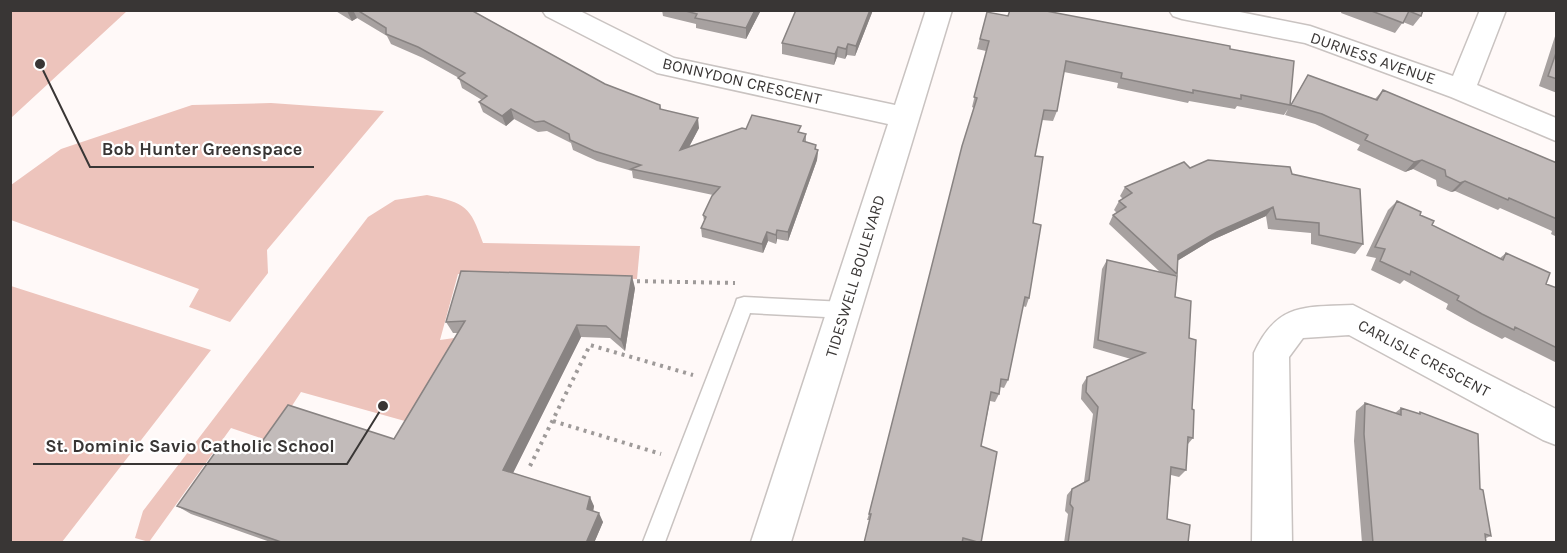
<svg xmlns="http://www.w3.org/2000/svg" width="1567" height="553" viewBox="0 0 1567 553" font-family="Karla,sans-serif">
	<style>
		.green { fill: #edc4bc }
		.lines { fill: none; stroke-linecap: round; stroke-linejoin: round }
		.lane-casing { stroke: #c9c3c1; stroke-width: 3 }
		.street-casing { stroke: #c9c3c1; stroke-width: 3 }
		.path { stroke: #9e9a99; stroke-width: 4; stroke-dasharray: 3 5; stroke-linecap: butt }
		.lane { fill: #fff; fill-rule: evenodd }
		.street { fill: #fff; fill-rule: evenodd }
		.wall { fill: #a7a1a0 }
		.shaded-wall { fill: #888382 }
		.building { fill: #c2bbba; stroke: #888382; stroke-width: 1.5 }
		.labels { text-anchor: middle; dominant-baseline: central; stroke-width: 4.5; stroke-linejoin: round; paint-order: stroke }
		.street-label { font-size: 16px; fill: #393635; stroke: #fff }
		.leader { fill: none; stroke: #393635; stroke-width: 2 }
		.callout-dot { fill: #393635; stroke: #fff; stroke-width: 2 }
		.callout-label { font-size: 18px; text-anchor: middle; font-weight: bold; fill: #393635; stroke: #fff; stroke-width: 4.5; stroke-linejoin: round; paint-order: stroke }
	</style>
	<rect width="100%" height="100%" fill="#fff9f8"/>
	<!-- green -->
	<path class="green" d="M11,10h116v1l-116,107z
		M271,103l113,8 -117,139 1,23 -38,49 -41,-15 10,-18 -188,-69v-35l50,-36 131,-44z
		M427,195c39,8 43,11 56,48l157,3 -3,33 -179,-5 -18,66 21,-3 -49,86 -111,-31 -32,49 -38,-13 -82,114 -14,-4 8,-27 225,-294 27,-17z
		M11,286l200,64 -149,192h-51z"/>
	<g class="lines">
		<defs>
			<path id="lane" d="M744,297l101,5 7,2 2,6 -2,6 -7,2 -95,-5 -85,229h-22l92,-237 2,-6z"/>
			<path id="street" d="M542,10h36l96,48 221,47 31,-95h26l-161,532h-40l137,-418 -231,-51 -111,-57z
				M1169,10h61l80,16 143,50 27,-66h26l-29,75 79,33v23l-105,-44 -146,-54 -123,-24 -9,-3z
				M1353,305l203,104v36l-13,-5 -194,-105 -46,3 -14,19 3,185h-40l2,-189c23,-50 50,-46 99,-48z"/>
		</defs>
		<!-- lane casing -->
		<use href="#lane" class="lane-casing"/>
		<!-- street casing -->
		<use href="#street" class="street-casing"/>
		<!-- path -->
		<path class="path" d="M629,281l106,2
			M553,421l108,33
			M530,466l60,-121 103,30"/>
		<!-- lane -->
		<use href="#lane" class="lane"/>
		<!-- street -->
		<use href="#street" class="street"/>
	</g>
	<!-- wall -->
	<path class="wall" d="M334,10h137l134,74 55,21 1,4 38,19 -10,19 57,-18 55,4 5,1v8l10,3v5h2l-1,10 -29,81 -11,-2 -1,5 -8,-3 -5,12 -61,-16 -1,-9 3,-7 -1,-6 10,-20 -80,-17 -1,-7 -35,-10 -24,-11 -2,-7 -24,-12 -9,1 -24,-13 -8,7 -23,-14 -4,-10 3,-2 -20,-12 -3,-10 -36,-20 -32,-14 -4,-8 -30,-18 -5,3z
		M662,10h99l-15,29 -50,-11v-4l-33,-8z
		M796,10h77l-18,46 -8,-1 -2,4 -8,-2 -3,8 -52,-11v-11z
		M1342,10h81l-2,6 -8,10 -10,-4 -8,11 -54,-20z
		M987,12l21,4 222,33 61,55 17,-29 67,24 8,-9 174,73v74l-6,-3 1,-3 -52,-23 -2,2 -43,-19 -4,1 -14,-6 -1,-6 -23,-11 -8,3 -48,-22 3,-5 -45,-21 -30,-9 3,-6 -4,6 -47,-9 -2,3 -46,-8 -1,2 -71,-15 1,-5 -54,-11 -7,39 -4,10 -11,-1 -7,36 -6,142 -3,9 -3,-1 -15,74 -4,8 -4,-1 -1,7 -4,8 -5,-1 -9,45v97h-117l6,-23h-3l2,-6 105,-406 -2,-1 14,-56 -9,-2z
		M1557,30v63l-18,-7z
		M1190,168l102,6 71,70 -8,10 -44,-10v-11l-43,-4 -2,-13 -56,25 -33,20v13l-2,2v21l14,41 4,100 -5,6 -2,26 -7,7 -8,-2 -4,44 21,24h-124l4,-29 -3,-3 2,-16 5,-6 12,-7 9,-68 -12,-15 1,-14 5,-8 44,-18 -38,-11 9,-79 5,-9 53,12 -51,-48 4,-9 4,-2 -3,-3 5,-9 4,-2 -3,-3 5,-9z
		M1397,201l23,14 12,10 68,33 6,-5 40,31 11,4v75l-52,-26 -3,2 -31,-16 -25,-14 2,-5 -44,-24 -4,4 -29,-14 5,-12 -10,-2 22,-46z
		M635,288l-10,63 -15,-13 -29,-1 -68,136 81,33 -1,5 10,11 -9,21h-321l-82,-29 -14,-8 79,-56 138,-11 64,-106h-5l-7,-11z
		M1365,403l30,10 6,-5 17,6 2,-2 60,77 11,47 -5,2v5h-124l-8,-102 2,-30z"/>
	<!-- shaded-wall -->
	<path class="shaded-wall" d="M348,10h5l4,8 -5,3 -5,-10z
		M755,10h6l-15,29v-11z
		M870,10h3l-18,46 1,-10z
		M848,44l-1,11 -2,4 1,-10z
		M838,47l-1,10 -3,8 1,-11z
		M511,109l3,10 -8,7 -4,-10z
		M698,118l1,10 -17,32 -2,-10z
		M818,150l-1,10 -29,81v-9z
		M1422,160l-9,9 -8,3 9,-10z
		M1465,181l-10,10 -4,1 9,-9z
		M1273,207l-7,9 -56,25 -38,23 6,-9 39,-23z
		M777,230v9l-1,5v-9z
		M767,232l1,9 -5,12 -1,-9z
		M632,276l3,12 -10,63 -4,-11z
		M577,325l4,12 -71,142 -7,-9z
		M590,497l4,9 -2,12 -5,-9z
		M599,513l4,9 -9,21h-8z"/>
	<!-- building -->
	<path class="building" d="M357,10h114l134,74 55,21v4l38,9 -18,32 62,-22 4,1 6,-14 49,11 -3,6 8,2 -3,7 13,4 -1,4 3,1 -30,82 -11,-2 -1,5 -9,-3 -5,12 -61,-16 5,-11 -3,-2 9,-19 8,-9 -89,-18 10,-4 -47,-14 -24,-11 -1,-6 -25,-13 -9,1 -24,-13 -9,7 -23,-14 8,-6 -29,-18 7,-5 -47,-26 -32,-13v-6z
		M682,10h73l-9,18 -51,-10 2,-4z
		M796,10h74l-14,36 -8,-2 -2,5 -8,-2 -3,7 -53,-11z
		M1010,10h31l189,36v3l64,12 -4,44 -49,-10v4l-48,-9v3l-72,-15 1,-5 -56,-12 -9,50 -13,-1 -9,46 8,1 -10,66 8,2 -12,73 -4,-1 -17,83 -7,-1 -2,15 -8,-2 -10,54 16,6 -16,91 -18,-5 -1,5h-98l7,-29h-2l93,-368 15,-48 -3,-1 15,-56 -9,-2 7,-27 21,4z
		M1369,10h54l-2,6 -12,-5 -6,12z
		M1557,50v29l-9,-3z
		M1308,75l69,25 6,-10 174,73v56l-48,-21 -1,2 -43,-19 -5,2 -14,-7 -1,-6 -23,-10 -8,2 -49,-22 3,-5 -46,-21 -31,-9z
		M1208,160l82,7 2,7 68,15 3,55 -44,-9v-12l-43,-4 -3,-12 -56,25 -39,23 -1,19 -64,-59 13,-8 -7,-6 13,-8 -7,-6 59,-25 6,6z
		M1397,201l24,11 -1,3 14,6 -2,4 71,35 3,-7 44,20 -4,11 11,4v60l-42,-21 -1,3 -32,-16 -25,-14 2,-4 -48,-25 -1,4 -30,-14 5,-12 -10,-2z
		M1107,260l70,16 -2,21 16,4 -2,37 7,2 -4,69 2,1 -1,28 -5,-1 -2,33 -15,-3 -4,52 23,6 -2,18h-120l5,-35 -3,-4 2,-15 17,-9 9,-73 -12,-15 1,-15 58,-24 -47,-13z
		M461,271l171,5 -11,64 -15,-14 -29,-1 -74,145 87,27 -3,12 12,4 -13,30h-302l-107,-37 47,-66 32,10 32,-45 106,34 71,-118 -19,1z
		M1365,403l36,12v-7l19,6v-2l58,22 2,55 3,1 8,46 -6,-2 1,9h-113l-9,-109z"/>
	<g class="labels">
		<!-- street labels -->
		<g class="street-label">
			<text transform="translate(1373 58) rotate(19)">DURNESS AVENUE</text>
			<text transform="translate(742 81) rotate(13)">BONNYDON CRESCENT</text>
			<text transform="translate(855 276) rotate(-73)">TIDESWELL BOULEVARD</text>
			<text transform="translate(1424 358) rotate(28)">CARLISLE CRESCENT</text>
		</g>
	</g>
	<!-- callouts -->
	<path class="leader" d="M40 64L90 167H314M383 406L347 464H33"/>
	<g class="callout-dot">
		<circle cx="40" cy="64" r="6"/>
		<circle cx="383" cy="406" r="6"/>
	</g>
	<g class="callout-label">
		<text x="202" y="155">Bob Hunter Greenspace</text>
		<text x="190" y="452">St. Dominic Savio Catholic School</text>
	</g>
	<!-- border -->
	<rect width="1567" height="553" fill="none" stroke="#393635" stroke-width="24"/>
</svg>
